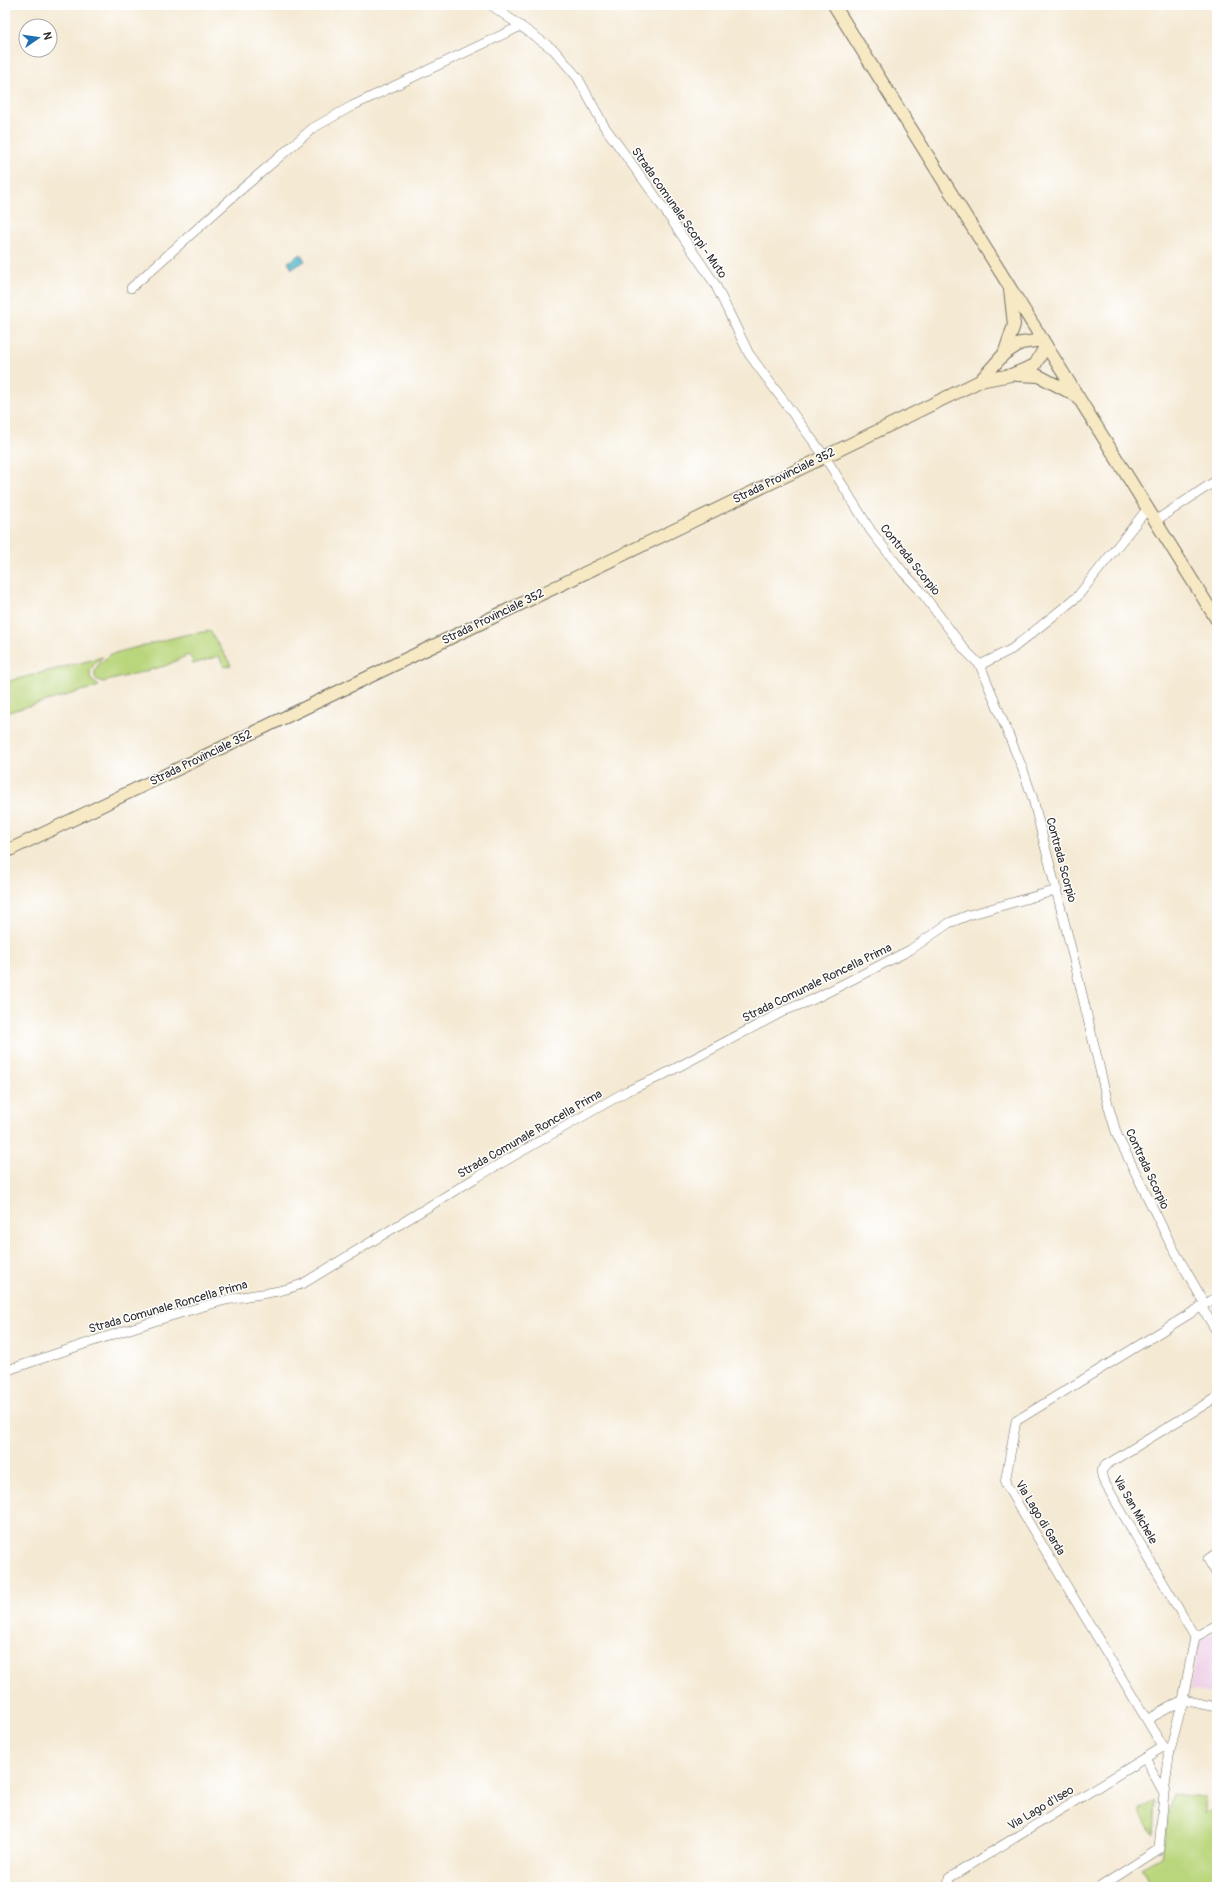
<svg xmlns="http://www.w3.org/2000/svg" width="1222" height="1892" viewBox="0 0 1222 1892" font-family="Pangolin,sans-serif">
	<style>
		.built { fill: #eed0e7 }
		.green { fill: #bad67c; stroke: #728054 }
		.water { fill: #47b0c6; stroke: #396e78 }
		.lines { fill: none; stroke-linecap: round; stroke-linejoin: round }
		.street-casing { stroke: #716e66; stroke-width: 10 }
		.secondary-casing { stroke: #716e66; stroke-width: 14 }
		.street { stroke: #fff; stroke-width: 9 }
		.secondary { stroke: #f7e9c3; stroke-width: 12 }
		.labels { text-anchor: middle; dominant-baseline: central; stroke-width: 3; stroke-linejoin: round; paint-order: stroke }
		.street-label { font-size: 12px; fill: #2b2b2b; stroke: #fff }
	</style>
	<rect width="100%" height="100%" fill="#fff"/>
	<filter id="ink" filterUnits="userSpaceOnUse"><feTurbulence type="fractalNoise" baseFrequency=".025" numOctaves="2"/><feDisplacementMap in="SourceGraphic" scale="8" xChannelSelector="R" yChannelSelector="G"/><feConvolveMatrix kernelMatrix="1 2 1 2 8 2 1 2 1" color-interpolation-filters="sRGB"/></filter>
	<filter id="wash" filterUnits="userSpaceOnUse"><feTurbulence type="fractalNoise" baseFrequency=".012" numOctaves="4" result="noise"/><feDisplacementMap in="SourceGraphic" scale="16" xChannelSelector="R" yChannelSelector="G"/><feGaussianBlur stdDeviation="0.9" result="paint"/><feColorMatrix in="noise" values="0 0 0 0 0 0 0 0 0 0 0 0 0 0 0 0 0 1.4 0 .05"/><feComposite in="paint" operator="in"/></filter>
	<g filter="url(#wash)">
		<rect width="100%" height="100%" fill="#f4e9d3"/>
		<!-- built -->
		<path class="built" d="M1217,1630v65l-27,-5 9,-49z"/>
		<!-- green -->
		<path class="green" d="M210,631l21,34 -7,2 -5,-11 -26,8 -1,-5 -4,-4 -23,11 -62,16 -8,-3v-9l3,-5 13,-11 73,-19z
			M103,657c-8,6 -16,12 -12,23l8,6 -94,27v-31z
			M1172,1794l33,3v17l12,-8v81h-65l-11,-19 20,-11z
			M1155,1801l-2,34 -14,-24z"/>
		<!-- water -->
		<path class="water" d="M301,254l4,7 -13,8 -4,-7z"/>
	</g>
	<g filter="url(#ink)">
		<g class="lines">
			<defs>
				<path id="street" d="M491,5l63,45 24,28 26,48 49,67 62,91 34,70 76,103 46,74 32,41 16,17 46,61 15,15 43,105 10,29 40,157 36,152 8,27 53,108 35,61
					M131,288l105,-94 77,-66 39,-22 169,-80
					M1155,521l62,-41
					M980,665l32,-16 65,-52 71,-89
					M1201,1306l16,26
					M5,1371c72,-24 143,-50 217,-70 27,-7 57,-7 82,-18l173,-106 150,-86 32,-14 127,-67 26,-10 98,-50 39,-27 20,-8 88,-25
					M1217,1553l-9,6 9,16
					M1195,1637l-92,-157 -2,-9 5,-6 111,-68
					M1195,1637l22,-12
					M1183,1700l34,7
					M1148,1719l35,-19
					M1170,1750l-7,-3 -158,-264 11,-62 201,-124
					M1145,1758l19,35
					M948,1887l1,-9 214,-131
					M1100,1887l59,-38 5,-56 6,-43 13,-50 12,-63"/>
				<path id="secondary" d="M834,5l383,615
					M1004,354l10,-29 -4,-36
					M1017,375l22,1 38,20
					M980,381l24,-27 17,-11 22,-3
					M5,852l688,-331 287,-140 31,-6 24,-10 11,-20"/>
			</defs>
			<!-- street casing -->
			<use href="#street" class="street-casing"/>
			<!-- secondary casing -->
			<use href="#secondary" class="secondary-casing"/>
			<!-- street -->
			<use href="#street" class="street"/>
			<!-- secondary -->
			<use href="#secondary" class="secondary"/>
		</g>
	</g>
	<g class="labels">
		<!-- street labels -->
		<g class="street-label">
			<text transform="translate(679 213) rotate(55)">Strada comunale Scorpi - Muto</text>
			<text transform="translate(784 476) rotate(-26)">Strada Provinciale 352</text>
			<text transform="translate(910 560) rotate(51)">Contrada Scorpio</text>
			<text transform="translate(493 617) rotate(-26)">Strada Provinciale 352</text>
			<text transform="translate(201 758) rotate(-26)">Strada Provinciale 352</text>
			<text transform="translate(1061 860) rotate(75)">Contrada Scorpio</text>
			<text transform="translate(817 983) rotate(-26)">Strada Comunale Roncella Prima</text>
			<text transform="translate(530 1134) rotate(-30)">Strada Comunale Roncella Prima</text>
			<text transform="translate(1147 1169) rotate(65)">Contrada Scorpio</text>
			<text transform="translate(168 1307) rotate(-16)">Strada Comunale Roncella Prima</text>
			<text transform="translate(1135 1510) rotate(60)">Via San Michele</text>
			<text transform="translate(1040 1518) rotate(59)">Via Lago di Garda</text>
			<text transform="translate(1041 1808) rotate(-31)">Via Lago d'Iseo</text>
		</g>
	</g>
	<!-- margin -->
	<rect width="1222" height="1892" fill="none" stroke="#fff" stroke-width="20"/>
	<!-- north arrow -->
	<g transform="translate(38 38) rotate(77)"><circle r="19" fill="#ffffff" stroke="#aaaaaa"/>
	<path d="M0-3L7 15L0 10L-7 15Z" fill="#1f6fb2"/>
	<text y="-6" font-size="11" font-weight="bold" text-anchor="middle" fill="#2b2b2b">N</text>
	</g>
</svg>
